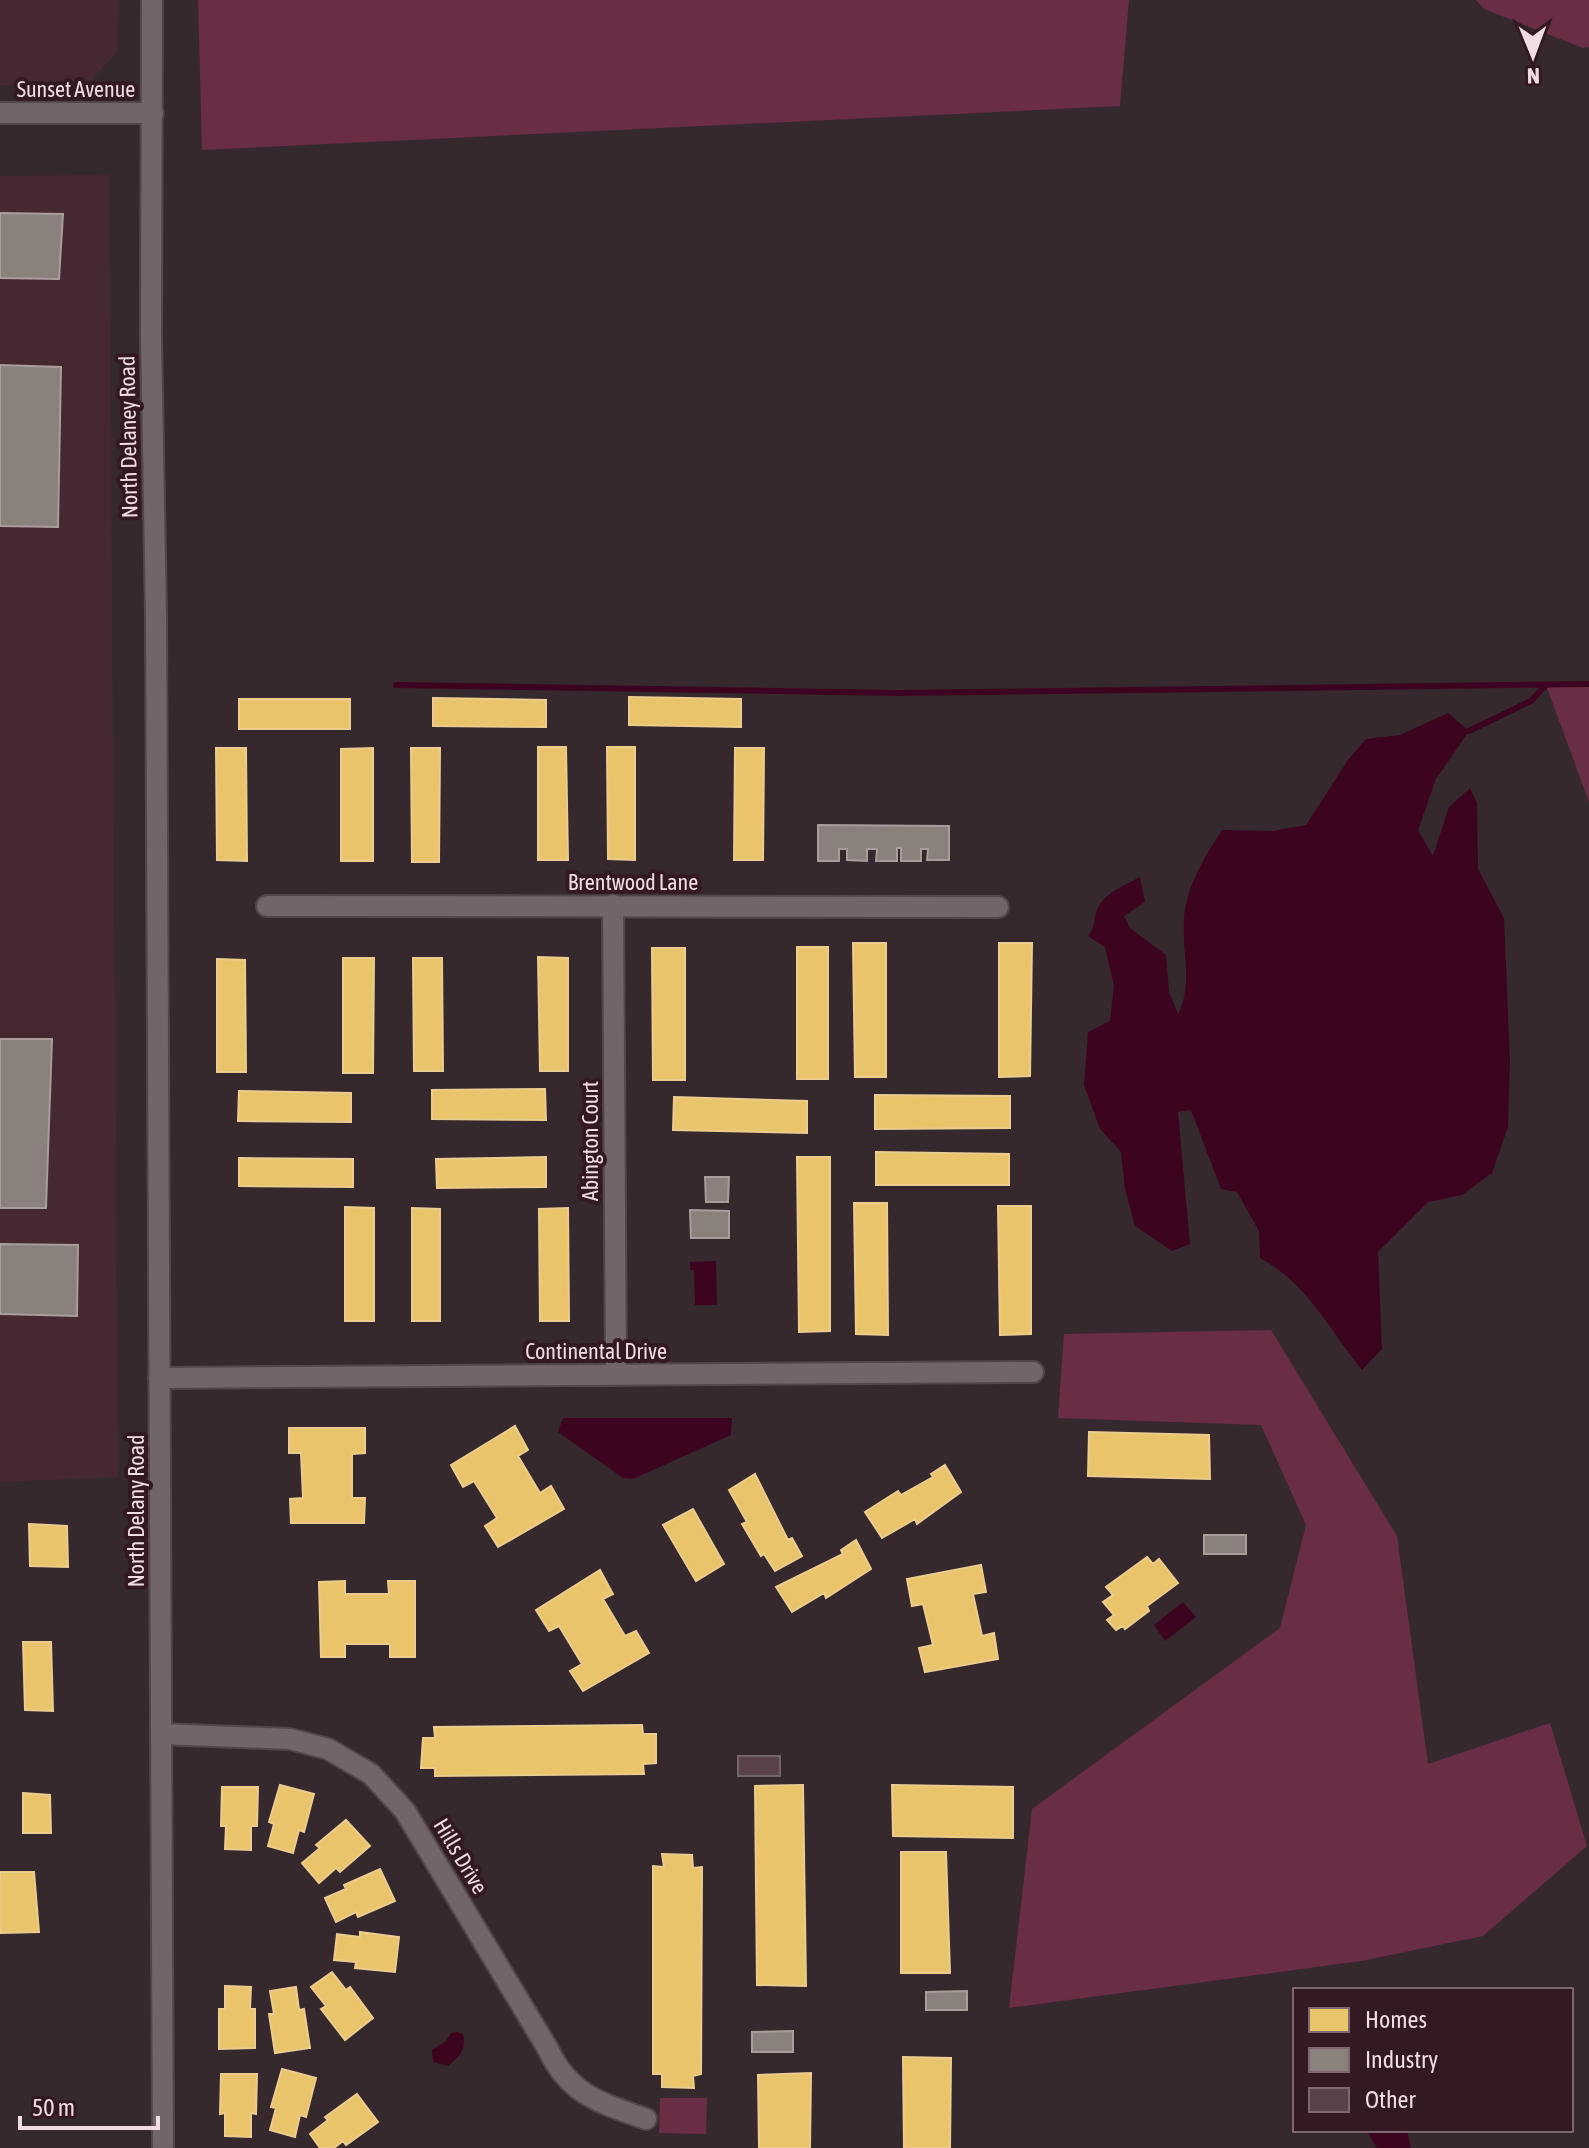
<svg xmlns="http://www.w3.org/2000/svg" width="1589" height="2148" viewBox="0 0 1589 2148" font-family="'Asap Condensed',sans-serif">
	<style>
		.built { fill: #462833 }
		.green { fill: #692d45 }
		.water { fill: #3c041f }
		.homes { fill: #e9c46a; stroke: #ebcc8e; stroke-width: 2 }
		.industry { fill: #8a817c; stroke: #a89d9b; stroke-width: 2 }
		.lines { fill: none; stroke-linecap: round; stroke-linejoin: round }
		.stream { stroke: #3c041f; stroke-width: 6 }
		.building { fill: #59424b; stroke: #716468; stroke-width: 2 }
		.minor-casing { stroke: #53464b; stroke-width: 24 }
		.minor { stroke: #716569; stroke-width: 20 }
		.labels { text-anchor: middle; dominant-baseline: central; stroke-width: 8; stroke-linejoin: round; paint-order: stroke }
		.street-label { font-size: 22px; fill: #efdde3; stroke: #321922 }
	</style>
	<rect width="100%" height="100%" fill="#36292d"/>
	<!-- built -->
	<path class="built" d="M0,0h118l-1,52 -30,33h-87z
		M109,175l9,1302 -118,5v-1306z"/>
	<!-- green -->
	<path class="green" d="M198,0h931l-9,106 -918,44z
		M1476,0h113v47l-6,1 -99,-39z
		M1589,684v118l-43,-117z
		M1271,1330l126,206 31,228 122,-41 37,123 -104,90 -122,25 -352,47 23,-199 248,-181 26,-103 -45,-100 -203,-7 6,-84z
		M660,2098h47l-1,36 -47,-1z"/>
	<!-- water -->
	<path class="water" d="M1448,713l21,18 -33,48 -18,51 15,26 16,-49 21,-19 7,15 1,66 26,49 6,144 -2,65 -16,46 -30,22 -34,7 -50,50 4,97 -20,21c-33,-41 -55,-87 -102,-112l-1,-27 -22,-39 -16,-3 -30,-79 -13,2 12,132 -18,7 -37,-25 -10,-37 -4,-37 -21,-23 -16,-44 4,-53 22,-11 4,-35 -9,-39 -17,-11c6,-8 5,-10 7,-19 4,-23 27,-30 45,-40l5,25 -21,14 6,12 36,27 3,37 9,22c17,-34 1,-69 7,-105 5,-29 21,-54 37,-79l51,1 33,-6 42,-65 18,-21 34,-4z
		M716,1261l1,44h-22l-1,-35h-4v-8z
		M563,1418h169l-1,17 -98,44 -10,-1 -65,-46z
		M1183,1602l13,15 -31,24 -11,-16z
		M457,2032l6,2c4,15 -4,23 -15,32l-15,-4 -1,-12 14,-9 5,-8z
		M1366,2130h41l4,18h-34z"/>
	<!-- homes -->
	<path class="homes" d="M629,697l112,2v28l-112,-2z
		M433,698l113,2v27l-113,-1z
		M239,699h111v30h-111z
		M538,747h28l2,113h-30z
		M607,747h28v113l-27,-1z
		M216,748h30l1,113 -30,-1z
		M373,748v113h-32v-112z
		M411,748h29l-1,114h-27z
		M735,748h29l-1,112h-29z
		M853,943h33v134h-31z
		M999,943h33l-2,133 -31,1z
		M797,947h31v132h-31z
		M652,948h33v132h-32z
		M538,957l30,1v113h-28z
		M343,958h31l-1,115h-30z
		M413,958h29l1,113h-29z
		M217,959l28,1 1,112h-29z
		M545,1089l1,31 -114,-1v-29z
		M239,1091l112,2v29l-113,-1z
		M875,1095l135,1v32l-135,1z
		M674,1097l133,4v32l-134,-3z
		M876,1152l133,2v31h-133z
		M546,1157v30l-109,1 -1,-29z
		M797,1157h33v174l-31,1z
		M239,1158l114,1v28l-114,-1z
		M854,1203h33l1,132 -32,-1z
		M998,1206h33v128l-31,1z
		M345,1207l29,1v113h-29z
		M412,1208l28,1v112h-28z
		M568,1208l1,113h-29l-1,-112z
		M515,1426l13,24 -10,6 22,37 11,-7 13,23 -66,38 -13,-21 12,-8 -23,-37 -11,6 -12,-22z
		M289,1428h76v25l-13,1v44h13l-1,25h-73l-1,-24 13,-1 -2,-45h-12z
		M1089,1432l120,3 1,44 -122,-3z
		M945,1465l16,27 -44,32 -2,-5 -33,19 -17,-26 33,-21 3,4 32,-18 -2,-3z
		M755,1474l33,66 4,-2 10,18 -27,15 -11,-17 -3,2 -19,-32 5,-2 -18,-32z
		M693,1509l31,55 -28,17 -33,-56z
		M29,1524l38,2 1,41 -38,-1z
		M856,1540l15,29 -45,29 -2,-5 -32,19 -16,-25 67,-33 -2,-4z
		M1147,1557l6,7 6,-5 19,24 -31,23 2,5 -24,18 -2,-3 -7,4 -9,-10 7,-5 -11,-13 10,-7 -7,-8z
		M981,1565l5,27 -13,2 9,42 12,-3 4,26 -73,13 -6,-24 14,-3 -10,-41 -11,2 -5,-27z
		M600,1570l13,24 -10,5 22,37 11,-5 13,22 -66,38 -13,-20 12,-7 -23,-38 -10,5 -13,-21z
		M345,1581v13h44l-1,-13h27v76h-25v-13h-45v13h-24l-2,-75z
		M23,1642h28l2,69 -28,-1z
		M642,1725l1,9h13v29l-13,1 1,10 -209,2v-8h-14l2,-30h12l-1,-11z
		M280,1785l34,9 -10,38 -5,-2 -6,23 -25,-7 6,-22 -5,-2z
		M803,1785l3,201 -49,-1 -2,-199z
		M892,1785l121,2v51l-120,-2z
		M222,1787h36l-1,39h-6v24l-26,-1 1,-23h-5z
		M23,1793l27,2 1,38h-28z
		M346,1820l24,26 -30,26 -4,-4 -17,15 -17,-20 18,-15 -4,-3z
		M901,1852h45l4,121h-49z
		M662,1854l30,1 1,13 9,-1 -1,207 -8,2 1,12 -32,-1v-13h-9v-208l11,1z
		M380,1869l15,32 -37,16 -2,-5 -20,10 -11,-24 21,-9 -2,-4z
		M0,1872h34l5,60 -39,1z
		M360,1932l39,5 -4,35 -40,-4 1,-6 -22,-2 3,-26 23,3z
		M332,1972l14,18 4,-3 23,31 -28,22 -24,-31 5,-3 -15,-19z
		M225,1986l26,1 -1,22h5v39l-36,1v-40h6z
		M296,1987l3,23 5,-1 6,39 -35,5 -6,-39h5l-4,-23z
		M903,2057l48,1 -1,90h-46z
		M282,2069l34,9 -10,39 -6,-2 -5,22 -25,-7 6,-22 -5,-1z
		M811,2073l-1,75h-51l-1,-73z
		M221,2074h36l-1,40 -5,-1v24l-26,-1v-23l-5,1z
		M357,2094l21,28 -32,23 -3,-4 -9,7h-14l-10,-14 18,-14 -3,-3z"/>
	<!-- industry -->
	<path class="industry" d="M0,213l63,1 -4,65 -59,-1z
		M0,365l61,2 -3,160 -58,-1z
		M818,825l131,1v34h-22l1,-11h-7v12h-20v-13h-4v13h-21l1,-12h-10v12l-20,-1v-11h-8v12h-21z
		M0,1039h52l-6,169h-46z
		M705,1177h24l-1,25h-22z
		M690,1210l39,1v27h-38z
		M0,1244l78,1 -1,71 -77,-2z
		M1204,1535h42v19h-42z
		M967,1991v19h-41v-18z
		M793,2031v21h-41v-20z"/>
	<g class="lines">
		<!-- stream -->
		<path class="stream" d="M396,685l502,8 691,-9
			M1469,731l62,-30 15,-16"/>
	</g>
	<!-- building -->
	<path class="building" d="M738,1756h42v20h-42z"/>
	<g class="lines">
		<defs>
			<path id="minor" d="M152,0l-1,337 5,278 7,1533
				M0,113h153
				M613,905l3,470
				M267,906l731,1
				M159,1378l874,-6
				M161,1734l129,5 38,10 43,25 34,37 143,238c21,46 53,54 98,70"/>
		</defs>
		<!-- minor casing -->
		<use href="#minor" class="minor-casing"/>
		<!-- minor -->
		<use href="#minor" class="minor"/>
	</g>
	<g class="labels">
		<!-- street labels -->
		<g class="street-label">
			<text x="76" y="89">Sunset Avenue</text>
			<text transform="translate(128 437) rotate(-91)">North Delaney Road</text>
			<text x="633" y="882">Brentwood Lane</text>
			<text transform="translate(590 1141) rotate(-90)">Abington Court</text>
			<text x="596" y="1351">Continental Drive</text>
			<text transform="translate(136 1511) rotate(-90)">North Delany Road</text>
			<text transform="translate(461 1856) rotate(59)">Hills Drive</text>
		</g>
	</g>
	<!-- legend -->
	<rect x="1293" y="1988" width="280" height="144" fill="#321922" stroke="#7e676f" stroke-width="2"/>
	<rect x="1309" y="2008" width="40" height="24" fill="#e9c46a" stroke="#7e676f" stroke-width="2"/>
	<text x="1365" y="2028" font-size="24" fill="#efdde3">Homes</text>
	<rect x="1309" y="2048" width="40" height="24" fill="#8a817c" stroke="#7e676f" stroke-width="2"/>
	<text x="1365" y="2068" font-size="24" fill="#efdde3">Industry</text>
	<rect x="1309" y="2088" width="40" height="24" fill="#59424b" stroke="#7e676f" stroke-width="2"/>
	<text x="1365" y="2108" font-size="24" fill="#efdde3">Other</text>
	<!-- north arrow -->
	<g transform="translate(1533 56) rotate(179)" stroke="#321922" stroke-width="6" paint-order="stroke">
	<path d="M0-6L14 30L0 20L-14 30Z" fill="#efdde3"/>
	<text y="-12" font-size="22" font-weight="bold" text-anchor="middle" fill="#efdde3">N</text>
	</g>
	<!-- scale -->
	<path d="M20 2116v12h138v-12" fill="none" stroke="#efdde3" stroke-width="4"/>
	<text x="32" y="2116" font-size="24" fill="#efdde3" stroke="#321922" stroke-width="6" paint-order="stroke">50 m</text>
</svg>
